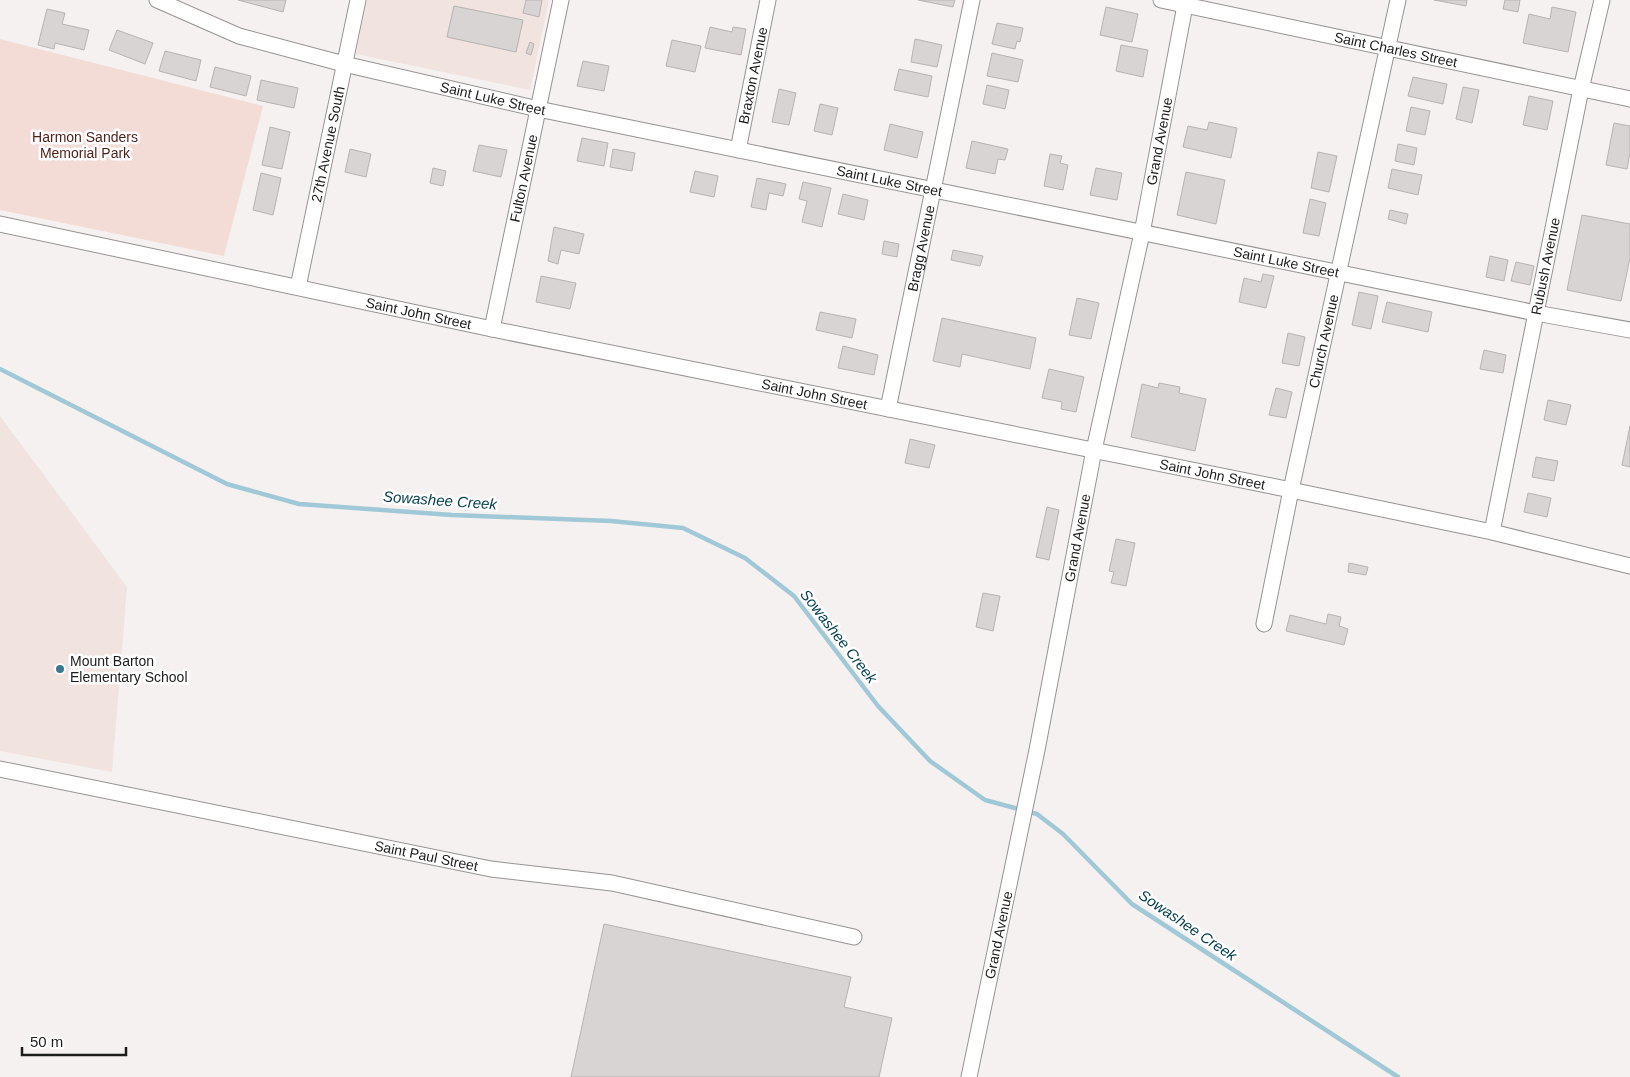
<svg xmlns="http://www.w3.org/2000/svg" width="1630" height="1077" viewBox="0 0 1630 1077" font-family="Arial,sans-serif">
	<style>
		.built { fill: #f0e3e0 }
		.green { fill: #f4dcd6 }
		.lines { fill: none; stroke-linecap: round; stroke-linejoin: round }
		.stream { stroke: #a1c8d6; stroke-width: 4.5 }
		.building { fill: #d7d4d3; stroke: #b7b3b2 }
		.minor-casing { stroke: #979393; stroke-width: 17 }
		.minor { stroke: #fff; stroke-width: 15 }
		.poi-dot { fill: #39788d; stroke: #fff; stroke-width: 2 }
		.labels { text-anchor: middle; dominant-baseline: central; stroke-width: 5; stroke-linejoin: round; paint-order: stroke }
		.street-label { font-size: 14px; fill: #1e1d1d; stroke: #fff }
		.park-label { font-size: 14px; fill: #4f1e15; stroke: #fff }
		.poi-label { font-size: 14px; fill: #1e1d1d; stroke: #fff; text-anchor: start }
		.water-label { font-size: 15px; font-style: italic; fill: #064050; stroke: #fff }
	</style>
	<rect width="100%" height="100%" fill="#f5f1f1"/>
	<!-- built -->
	<path class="built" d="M367,0h182l-19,90 -174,-36z
		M0,416l127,171 -15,185 -112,-21z"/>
	<!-- green -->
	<path class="green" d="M0,39l263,67 -39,150 -224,-46z"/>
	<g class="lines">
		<!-- stream -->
		<path class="stream" d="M0,369l227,115 72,20 153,11 159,6 72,7 62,30 49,38 84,110 52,55 55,39 52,14 26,20 69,70 266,173"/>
	</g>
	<!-- building -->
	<path class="building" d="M238,0h48l-3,12z
		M526,0h16l-3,17 -16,-4z
		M918,0h37l-2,7z
		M1434,0h33l-1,6z
		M1505,0h15l-2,12 -15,-3z
		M454,6l69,14 -7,32 -69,-15z
		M1106,7l32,7 -6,28 -32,-7z
		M1552,7l24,5 -8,40 -45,-9 6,-29 21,5z
		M47,9l18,4 -3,11 27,6 -5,20 -29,-7 -1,6 -16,-4z
		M997,23l26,5 -3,14 -3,-1 -2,8 -23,-5z
		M710,27l22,5 1,-5 13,2 -5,26 -36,-7z
		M117,30l36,13 -8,21 -36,-14z
		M915,39l27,6 -5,22 -26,-5z
		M672,40l29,6 -6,26 -29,-6z
		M530,42l4,2 -3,11 -5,-2z
		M1121,45l27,5 -5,27 -27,-6z
		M165,51l36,9 -5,21 -37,-10z
		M992,53l31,7 -5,22 -31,-6z
		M583,61l26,5 -5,25 -27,-5z
		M215,67l36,9 -5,20 -36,-9z
		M899,69l33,7 -4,21 -34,-7z
		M1413,77l34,7 -4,20 -35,-8z
		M261,80l37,8 -4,20 -37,-8z
		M987,85l22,5 -4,19 -22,-5z
		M1463,87l16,3 -7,33 -16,-4z
		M779,89l17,4 -7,32 -17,-3z
		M1529,96l24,5 -6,29 -24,-5z
		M820,104l18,4 -6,27 -18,-4z
		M1411,107l19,4 -5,24 -19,-4z
		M1209,122l28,6 -6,30 -48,-11 5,-21 19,4z
		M1614,123l16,3v27l-3,16 -21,-4z
		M890,124l33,8 -6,26 -33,-8z
		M270,127l20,5 -8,37 -20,-4z
		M582,138l26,5 -4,23 -27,-5z
		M972,141l36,8 -3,11 -7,-1 -3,15 -29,-6z
		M1398,144l19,4 -3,17 -19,-4z
		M479,145l28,5 -6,27 -28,-6z
		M350,149l21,5 -5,23 -21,-5z
		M613,149l22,4 -3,18 -22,-4z
		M1318,152l19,4 -8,36 -18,-4z
		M1050,154l12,2 -2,7 8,2 -5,25 -19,-4z
		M433,168l13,3 -3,15 -13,-3z
		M1096,168l26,5 -5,27 -27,-5z
		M1392,169l30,6 -4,20 -30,-7z
		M695,171l23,5 -4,21 -24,-5z
		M1186,172l39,8 -9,44 -39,-9z
		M261,173l20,5 -8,37 -20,-5z
		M757,178l29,6 -3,12 -14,-3 -3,17 -15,-3z
		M803,182l28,6 -9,39 -20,-5 5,-21 -8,-2z
		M843,194l25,6 -4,20 -26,-6z
		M1310,199l16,4 -7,33 -16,-3z
		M1390,210l18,4 -2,10 -18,-5z
		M1582,215l48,9v34l-9,43 -54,-11z
		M554,227l30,7 -5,20 -18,-4 -3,14 -10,-3z
		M884,241l15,3 -2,13 -15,-3z
		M953,250l30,6 -3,10 -29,-6z
		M1490,256l18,4 -4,21 -18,-4z
		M1516,262l18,4 -4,19 -19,-4z
		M1263,274l11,2 -8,32 -27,-6 5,-24 17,4z
		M541,276l35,7 -6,26 -34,-7z
		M1359,292l19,4 -7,33 -19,-4z
		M1077,298l22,5 -8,36 -22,-4z
		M1387,302l45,10 -4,20 -46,-10z
		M820,312l36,7 -4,19 -36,-8z
		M942,318l94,20 -6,31 -68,-15 -2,13 -27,-6z
		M1288,333l17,4 -6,29 -17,-3z
		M843,346l35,9 -4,20 -36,-7z
		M1484,350l22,5 -3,18 -23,-4z
		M1049,369l35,8 -8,35 -15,-3 1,-7 -20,-4z
		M1159,383l21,4 -1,6 27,6 -11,52 -64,-14 11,-53 16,4z
		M1276,388l16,4 -6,26 -17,-3z
		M1548,400l23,5 -5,20 -22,-5z
		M1630,426v41l-8,-2z
		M910,439l25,6 -6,23 -24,-5z
		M1536,457l22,4 -4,20 -22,-4z
		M1528,493l23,5 -4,19 -23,-5z
		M1047,507l12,3 -10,50 -13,-3z
		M1116,539l19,4 -9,43 -15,-3 3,-11 -5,-1z
		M1349,563l19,4 -2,8 -18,-3z
		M983,593l17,3 -7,35 -17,-4z
		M1328,614l13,3 -2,9 9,3 -4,16 -58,-14 4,-16 36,9z
		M604,924l247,53 -7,30 48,11 -13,59h-308z"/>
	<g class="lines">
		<defs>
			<g id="minor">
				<path id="s1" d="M157,0l82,36 105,28 194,45 998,204 94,17"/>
				<path id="s2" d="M1161,0l469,99"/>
				<path id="s3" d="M738,150l30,-150"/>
				<path id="s4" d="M0,224l492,105 799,161 201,42 138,34"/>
				<path id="s5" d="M298,287l60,-287"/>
				<path id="s6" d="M492,329l69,-329"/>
				<path id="s7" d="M888,409l84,-409"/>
				<path id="s8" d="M1492,532l89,-443 21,-89"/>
				<path id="s9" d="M1264,624l27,-134 107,-490"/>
				<path id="s10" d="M0,769l491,100 121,14 242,54"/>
				<path id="s11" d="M969,1077l68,-327 57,-300 48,-217 44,-233"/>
			</g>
		</defs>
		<!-- minor casing -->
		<use href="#minor" class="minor-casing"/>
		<!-- minor -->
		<use href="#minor" class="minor"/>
	</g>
	<!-- markers -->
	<circle class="poi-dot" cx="60" cy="669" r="5"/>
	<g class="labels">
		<!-- street labels -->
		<g class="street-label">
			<text stroke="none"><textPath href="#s2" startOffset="240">Saint Charles Street</textPath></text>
			<text stroke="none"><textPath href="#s3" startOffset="76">Braxton Avenue</textPath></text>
			<text stroke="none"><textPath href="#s1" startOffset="351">Saint Luke Street</textPath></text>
			<text stroke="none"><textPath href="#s11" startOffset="955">Grand Avenue</textPath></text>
			<text stroke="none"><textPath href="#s5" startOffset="146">27th Avenue South</textPath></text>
			<text stroke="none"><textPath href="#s6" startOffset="154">Fulton Avenue</textPath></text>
			<text stroke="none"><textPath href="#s1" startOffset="756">Saint Luke Street</textPath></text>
			<text stroke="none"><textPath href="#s7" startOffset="164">Bragg Avenue</textPath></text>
			<text stroke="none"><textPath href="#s1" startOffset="1161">Saint Luke Street</textPath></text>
			<text stroke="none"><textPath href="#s8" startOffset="271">Rubush Avenue</textPath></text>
			<text stroke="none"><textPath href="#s4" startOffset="428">Saint John Street</textPath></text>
			<text stroke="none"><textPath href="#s9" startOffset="289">Church Avenue</textPath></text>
			<text stroke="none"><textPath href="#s4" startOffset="832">Saint John Street</textPath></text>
			<text stroke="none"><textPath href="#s4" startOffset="1238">Saint John Street</textPath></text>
			<text stroke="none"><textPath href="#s11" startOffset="550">Grand Avenue</textPath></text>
			<text stroke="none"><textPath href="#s10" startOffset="435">Saint Paul Street</textPath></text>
			<text stroke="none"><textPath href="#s11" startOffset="145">Grand Avenue</textPath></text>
		</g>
		<!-- park labels -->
		<g class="park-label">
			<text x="85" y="137">Harmon Sanders<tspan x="85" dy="16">Memorial Park</tspan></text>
		</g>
		<!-- poi labels -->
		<g class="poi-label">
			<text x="70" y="661">Mount Barton<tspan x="70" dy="16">Elementary School</tspan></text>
		</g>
		<!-- water labels -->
		<g class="water-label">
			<text transform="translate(440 500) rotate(4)">Sowashee Creek</text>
			<text transform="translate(839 636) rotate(52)">Sowashee Creek</text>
			<text transform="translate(1188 925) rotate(34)">Sowashee Creek</text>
		</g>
	</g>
	<!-- scale -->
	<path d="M22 1047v8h104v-8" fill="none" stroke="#1e1d1d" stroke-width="2.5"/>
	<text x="30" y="1047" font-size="15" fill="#1e1d1d" stroke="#ffffff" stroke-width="4" paint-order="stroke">50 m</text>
</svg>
